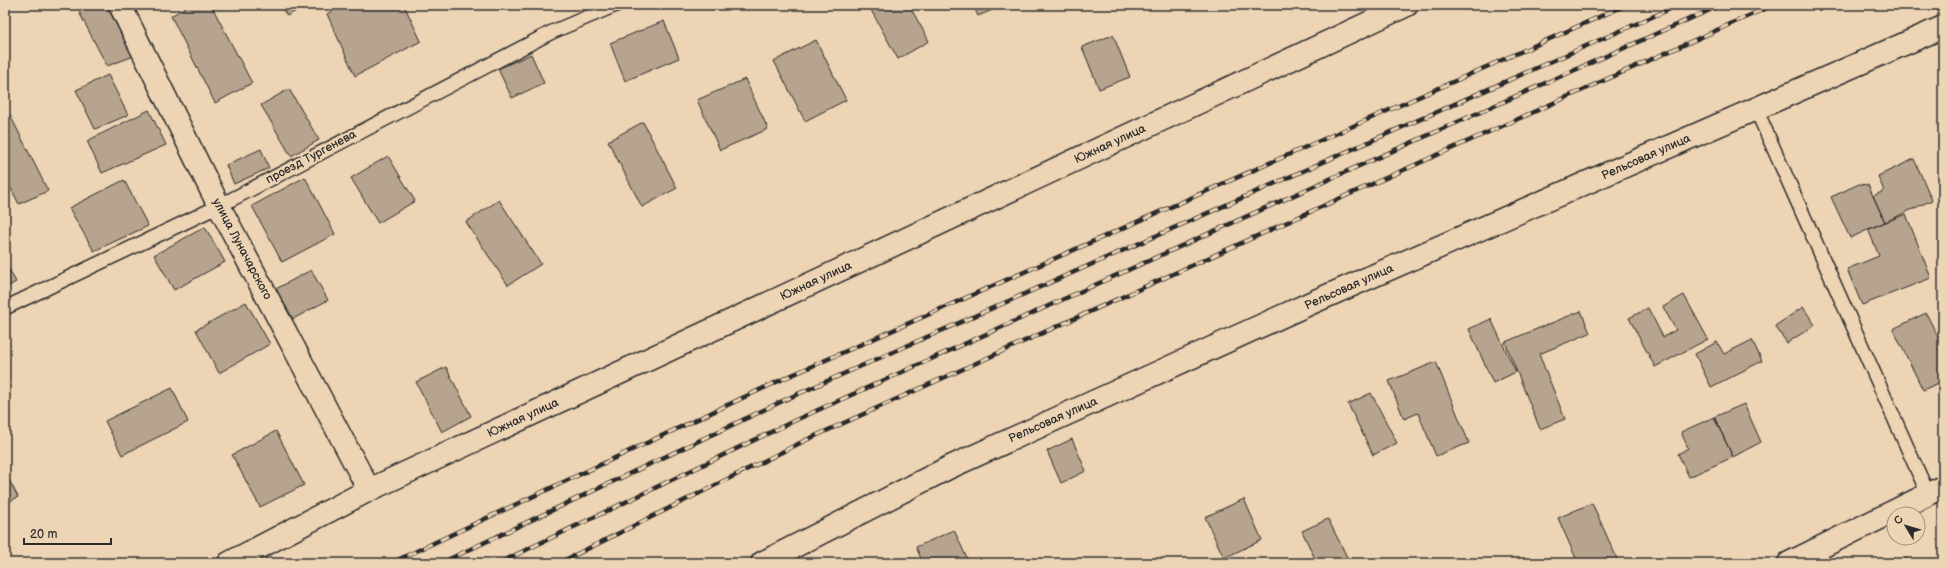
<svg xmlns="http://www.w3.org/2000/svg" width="1948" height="568" viewBox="0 0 1948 568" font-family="'Balsamiq Sans',sans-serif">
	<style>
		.building { fill: #b7a48e; stroke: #2b2b2b }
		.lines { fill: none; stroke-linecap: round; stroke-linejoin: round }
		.lane-casing { stroke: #2b2b2b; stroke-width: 16 }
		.street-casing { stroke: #2b2b2b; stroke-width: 25 }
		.secondary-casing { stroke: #2b2b2b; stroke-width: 25 }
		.lane { stroke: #edd4b4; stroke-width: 13 }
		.street { stroke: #edd4b4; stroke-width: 22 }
		.secondary { stroke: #edd4b4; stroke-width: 22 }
		.rail-casing { stroke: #2b2b2b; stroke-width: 4.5 }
		.rail { stroke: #edd4b4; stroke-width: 3; stroke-dasharray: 9; stroke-linecap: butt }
		.labels { text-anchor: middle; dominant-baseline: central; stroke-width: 4; stroke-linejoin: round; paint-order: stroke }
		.street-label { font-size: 12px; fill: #2b2b2b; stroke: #edd4b4 }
	</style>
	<rect width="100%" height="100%" fill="#edd4b4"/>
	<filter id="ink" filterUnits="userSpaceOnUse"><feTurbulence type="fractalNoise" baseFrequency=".025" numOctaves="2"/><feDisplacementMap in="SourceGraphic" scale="8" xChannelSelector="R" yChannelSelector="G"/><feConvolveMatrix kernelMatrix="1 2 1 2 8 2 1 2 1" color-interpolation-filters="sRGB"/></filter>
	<g filter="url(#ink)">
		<!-- building -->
		<path class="building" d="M93,5h13l28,51 -27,10 -28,-54z
			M189,5h22l41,78 -37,20 -44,-87z
			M280,5h27l-20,11z
			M343,5h61l17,36 -66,35 -28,-62z
			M881,5h28l20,36 -31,18 -27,-49z
			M973,5h31l-26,11z
			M664,21l15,37 -54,23 -15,-38z
			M1113,35l17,42 -31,12 -17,-42z
			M816,40l30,60 -41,21 -31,-60z
			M531,54l13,29 -32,15 -14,-29z
			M108,75l20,40 -33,14 -19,-39z
			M745,79l23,50 -48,21 -23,-50z
			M289,89l30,51 -28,16 -30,-51z
			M149,110l17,35 -64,28 -15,-32z
			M9,113l39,78 -29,13 -14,-27v-62z
			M643,122l34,66 -35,19 -34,-66z
			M261,149l8,19 -35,16 -8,-19z
			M388,156l27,45 -37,22 -27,-45z
			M1914,159l18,41 -47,22 -12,-26 11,-5 -6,-15z
			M305,177l30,57 -53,28 -30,-56z
			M124,180l24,46 -54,25 -25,-43z
			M1859,184l9,1 17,37 -35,16 -19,-41z
			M499,200l42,64 -33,21 -42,-63z
			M1906,214l25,64 -69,27 -15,-36 32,-13 -11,-27z
			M205,227l20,35 -51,28 -20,-35z
			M5,262l11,20 -11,6z
			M311,270l17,30 -35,19 -17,-30z
			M1684,295l24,44 -53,28 -26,-49 19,-10 15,29 13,-7 -13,-23z
			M246,302l24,42 -51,29 -23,-43z
			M1803,307l12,18 -28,18 -12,-17z
			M1581,311l9,22 -51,21 26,65 -25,10 -35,-87z
			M1926,313l17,34v34l-20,9 -30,-61z
			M1491,319l25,53 -23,11 -24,-54z
			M1752,340l10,21 -51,26 -16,-33 22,-12 7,12z
			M1436,362l33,81 -33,13 -18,-43 -14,6 -15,-38z
			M446,367l25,49 -29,16 -26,-50z
			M172,388l16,34 -66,33 -17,-34z
			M1371,393l26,50 -24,12 -25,-51z
			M1744,404l17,38 -28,15 -19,-40z
			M1714,417l19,40 -44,20 -11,-23 10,-6 -7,-16z
			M276,431l28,54 -44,22 -28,-52z
			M1072,439l14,32 -25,12 -14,-32z
			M5,472l13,25 -13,7z
			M1244,499l18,41 -38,18 -19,-41z
			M1592,503l26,58 -4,2h-36l-20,-45z
			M1328,519l21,42 -3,2h-29l-15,-32z
			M954,530l15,33h-46l-7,-16z
			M1906,558l7,5h-11z"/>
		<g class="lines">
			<defs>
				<path id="lane" d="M1756,109l172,385
					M5,308l214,-102 333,-174 64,-27"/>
				<path id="street" d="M120,5l99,201 150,284
					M762,563l186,-95 363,-165 632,-276
					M1789,563l154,-76"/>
				<path id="secondary" d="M229,563l140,-73 1038,-485"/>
			</defs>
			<!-- lane casing -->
			<use href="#lane" class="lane-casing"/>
			<!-- street casing -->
			<use href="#street" class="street-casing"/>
			<!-- secondary casing -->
			<use href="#secondary" class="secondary-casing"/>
			<!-- lane -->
			<use href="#lane" class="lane"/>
			<!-- street -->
			<use href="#street" class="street"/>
			<!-- secondary -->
			<use href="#secondary" class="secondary"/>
			<defs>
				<path id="rail" d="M391,563l392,-184 843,-374
					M441,563l350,-166 888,-392
					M499,563l299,-144 525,-237 398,-177
					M559,563l245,-122 528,-239 441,-197"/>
			</defs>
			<!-- rail casing -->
			<use href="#rail" class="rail-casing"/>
			<!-- rail -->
			<use href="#rail" class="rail"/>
		</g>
	</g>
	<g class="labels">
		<!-- street labels -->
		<g class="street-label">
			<text transform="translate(1110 144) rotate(-25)">Южная улица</text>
			<text transform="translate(311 157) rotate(-28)">проезд Тургенева</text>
			<text transform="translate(1646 157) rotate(-24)">Рельсовая улица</text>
			<text transform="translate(242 249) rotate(62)">улица Луначарского</text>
			<text transform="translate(816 281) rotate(-25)">Южная улица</text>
			<text transform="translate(1349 287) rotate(-24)">Рельсовая улица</text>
			<text transform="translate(523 418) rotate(-25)">Южная улица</text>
			<text transform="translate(1053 420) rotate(-24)">Рельсовая улица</text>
		</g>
	</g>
	<!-- margin -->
	<rect width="1948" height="568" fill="none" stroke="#edd4b4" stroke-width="20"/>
	<rect x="10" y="10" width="1928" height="548" fill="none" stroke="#2b2b2b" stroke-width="1.5" filter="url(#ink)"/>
	<!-- north arrow -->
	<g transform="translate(1906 526) rotate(308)"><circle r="19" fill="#edd4b4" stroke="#9f907d"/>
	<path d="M0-3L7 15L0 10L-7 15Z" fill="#2b2b2b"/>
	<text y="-6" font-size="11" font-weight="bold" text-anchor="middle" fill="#2b2b2b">С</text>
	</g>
	<!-- scale -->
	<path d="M24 538v6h87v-6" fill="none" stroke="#2b2b2b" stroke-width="2"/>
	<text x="30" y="538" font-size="12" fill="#2b2b2b" stroke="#edd4b4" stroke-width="3" paint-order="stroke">20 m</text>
</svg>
